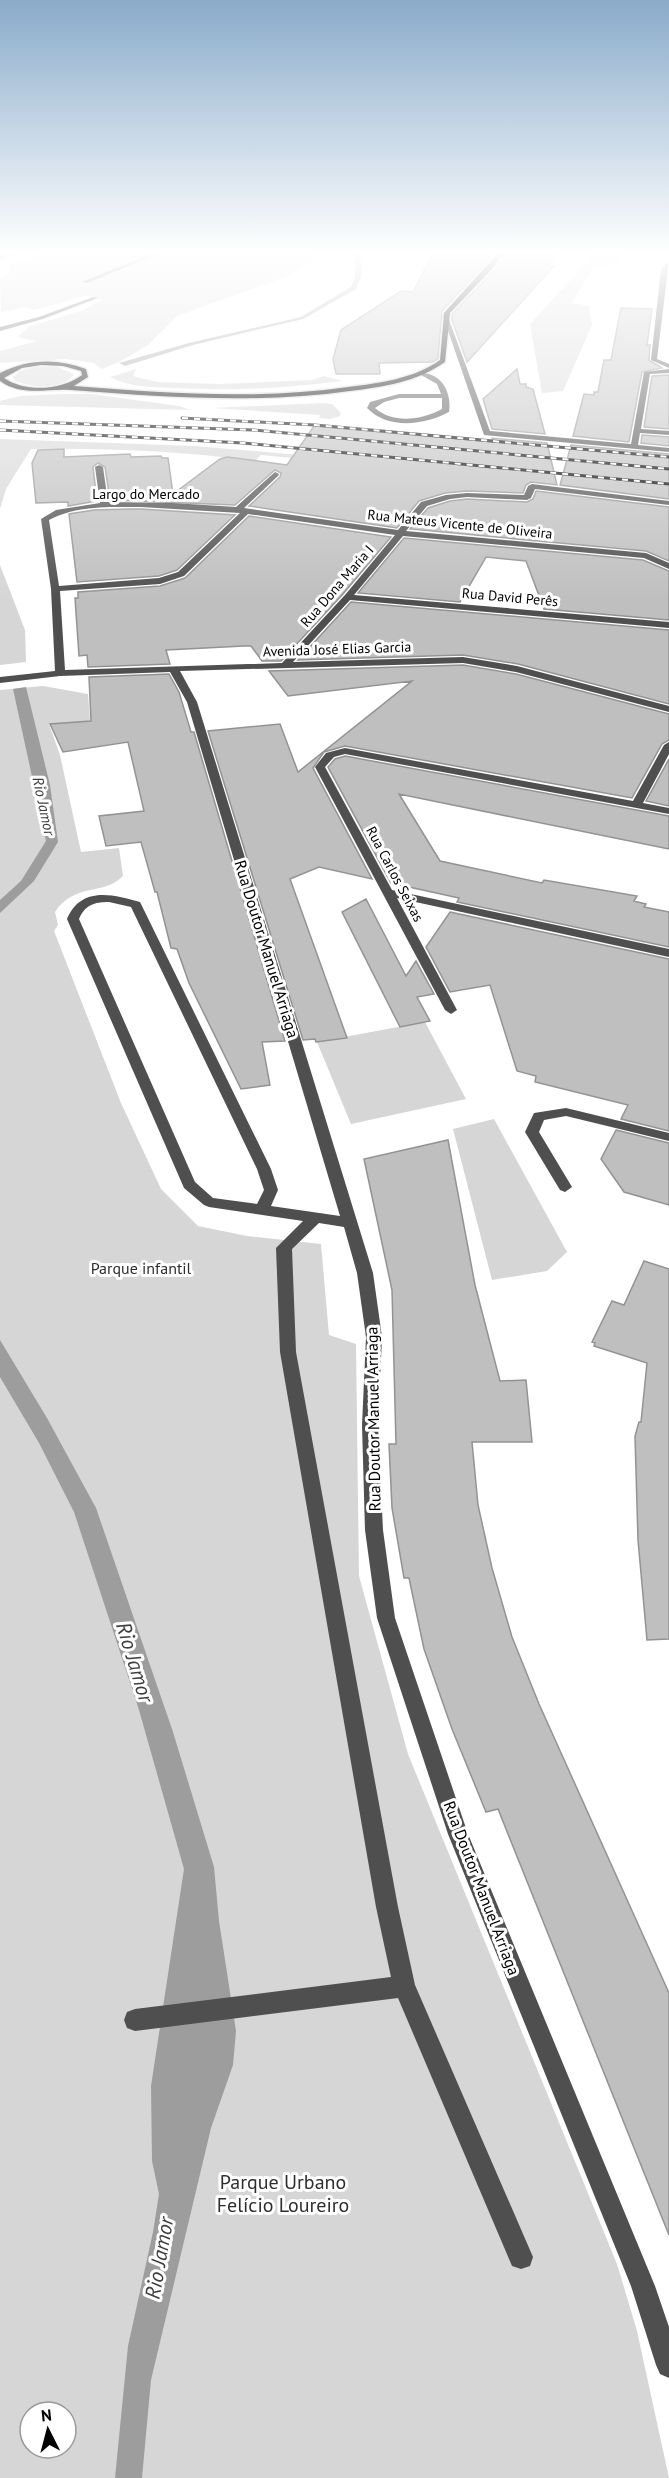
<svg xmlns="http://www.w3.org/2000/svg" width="669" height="2478" viewBox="0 0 669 2478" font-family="'PT Sans',sans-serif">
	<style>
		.green { fill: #d6d6d6; fill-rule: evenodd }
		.water { fill: #9d9d9d }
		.building { fill: #bfbfbf; stroke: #939393; stroke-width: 1.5 }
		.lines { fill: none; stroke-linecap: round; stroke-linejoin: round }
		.major-casing { stroke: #dbdbdb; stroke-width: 3 }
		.minor { fill: #4f4f4f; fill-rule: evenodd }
		.major { fill: #000; fill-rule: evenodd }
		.rail-casing { stroke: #000; stroke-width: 3 }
		.rail { stroke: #fff; stroke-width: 2; stroke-dasharray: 6; stroke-linecap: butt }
		.labels { text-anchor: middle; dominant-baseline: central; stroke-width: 6; stroke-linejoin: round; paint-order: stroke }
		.far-street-label { font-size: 14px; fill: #000; stroke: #fff }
		.far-water-label { font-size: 15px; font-style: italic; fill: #3e3e3e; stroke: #fff }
		.street-label { font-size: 16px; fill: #000; stroke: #fff }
		.park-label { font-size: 16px; fill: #2d2d2d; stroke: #fff }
		.near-park-label { font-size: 20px; fill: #2d2d2d; stroke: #fff }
		.near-water-label { font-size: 21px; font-style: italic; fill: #3e3e3e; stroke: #fff }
	</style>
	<rect width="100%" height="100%" fill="#fff"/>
	<!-- green -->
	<path class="green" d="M45,253h272l-5,8 -21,14 -114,41 -29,29 -29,17 -17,7 -8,-6 -28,-4 -66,4v-12l37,-10 -19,-4 10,-10 55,-17 19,-10 -13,-5 -55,15 -8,-3 -25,5 -1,-33 9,-6v-9z
		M587,253h43l-15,12 -21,1 -22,37 17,3 3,19 -29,66 -21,2 -12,-69 56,-61z
		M36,367h21l17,7c-9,16 -46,14 -60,6l-1,-3 7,-6z
		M136,369l-3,7 24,6 63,2 92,-4 12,-4 19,5c-56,7 -108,10 -165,7 -24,-1 -47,0 -68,-11z
		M64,394h27l88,12 11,4 -190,-5v-4l21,-5z
		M324,403l8,1 9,9 -1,3 -10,3 -11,-1 1,-3 -108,-7z
		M0,439l195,7 164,14 -4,4 -94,-9 -6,6c-74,-10 -150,-13 -224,-12l-25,40 -6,20z
		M0,565l25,65 1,32 -26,3z
		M43,686l45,8 2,27 -41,3 11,31 21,97 38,-4 4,28c-19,20 -48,6 -68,36l3,13 -4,6 67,172 40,86 37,37 49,10 74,8 8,91 27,9 3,232 49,178 209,510 20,67 32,147h-669v-1788zM30,2412h36v36h-36z
		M425,1022l41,77 -115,25 -34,-82z
		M494,1119l73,133 -20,19 -55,9 -39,-151z"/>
	<!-- water -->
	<path class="water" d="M355,253l7,1 -1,23 -5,12 -53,30 -110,26 -68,21 -6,-3 70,-20 112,-26 50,-30 4,-10z
		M26,687l24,98 8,57 -24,39 -34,32v-13l21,-19 25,-40 -33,-152z
		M0,1340l47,78 49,90 77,224 41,135 5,54 17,110 -3,34 -22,63 -60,252 -9,98h-27l13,-132 25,-114 6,-38 -7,-33 -1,-75 33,-217 -45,-159 -65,-198 -35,-69 -39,-66z"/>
	<!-- building -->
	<path class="building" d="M433,253h62l-53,58 -4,48 -6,3 -53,1 1,11h-44l-3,-15 8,-29 60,-39 12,1z
		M506,253h53l-11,13h6l-87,96 -15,-42v-6l43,-44z
		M621,308l31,1 -5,36h3l-1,15 13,8 -20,4 -13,70 -56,-6 11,-42 10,1v-3h4l6,-32h7z
		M517,369l3,15h6v3l7,2 12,45 -53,-5 -9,-30z
		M669,375v54l-25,-2 8,-51z
		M314,426l179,16 -1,-4 55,5 10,42 -26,-3 -5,3 -3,8 -56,-2 -22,2 -26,8 -22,27 -148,-22 31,-29 1,-4 -6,-3 -40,35 -125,-5 -5,-33 -7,-4 -5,4 4,34 -29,5v-4l-32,1 -4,-40 6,-13 26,-1v8l66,-3 1,3 30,-1 1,2h6l5,36 47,-35 7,-2 60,8z
		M642,435l27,2v9l-28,-3z
		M571,445l98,9v45l-109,-14z
		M536,491l133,16v54l-23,-10 -236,-22 18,-21 22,-7 17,-2 60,3 6,-3z
		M129,509h12l94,6 -58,55 -18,6 -82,6 -8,-68 25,-4z
		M249,516l142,21 -48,57 -62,67h-19l-11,-15h-7l-78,4 4,14 -82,3 -1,-12 -8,1 -4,-58h3v-6l82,-6 25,-8z
		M404,538l239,22 26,11v49l-125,-11 -18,-48 -40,-4 -26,45 -102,-9z
		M351,602l318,28v74l-151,-40 -55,-9 -165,5z
		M463,665l53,9 153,40v26l-7,4 -30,54 -287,-52 -21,6 -11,16 59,111 -53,-12 -29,12 57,159 -31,4 -1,-3 -12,1 -95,-309 72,-7 18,48 114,-91 -124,15 -19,-25z
		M169,674l10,18 12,40h3l91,309 -23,1 8,43 -29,4 -52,-106 -12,-34 -6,-1 -14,-56h-2l-14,-50 -35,4 -7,-30 45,-5 -16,-69 -65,10 -13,-28 41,-3 -2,-44z
		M345,756l324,60v33l-270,-55 41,67 102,22 2,-3 93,16 -3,5 12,3 -2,3 25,5v35l-212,-45 2,-4 -68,-15 -63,-116 7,-8z
		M669,759v47l-23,-5z
		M366,899l40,77 10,-15 18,33 -17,3 13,24 -30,6 -58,-115z
		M450,912l219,47v172l-48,-12 7,-14 -93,-23 1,-6 -19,-5 -27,-86 -40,7 -24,-45z
		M616,1130l53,13v62l-45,-13 -23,-33z
		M448,1140l27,145 25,96 26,-1 6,62h-60l6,63 14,63 20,69 27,67 130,289v242l-171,-426 -12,3 -34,-83 -28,-80 -15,-71h-5l-12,-70 -3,-64h7l-4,-154 -28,-131z
		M644,1261l25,8v370l-22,1 -9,-100 -3,-104 4,-14h2l6,-59 -53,-17 1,-3 -3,-1 20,-41 12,4z"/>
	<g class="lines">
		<defs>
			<path id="major" d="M498,253h6l-11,15 -43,45 -5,49c-28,20 -62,25 -95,29 -93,13 -186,6 -279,-1 -24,-2 -49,7 -71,-9v-8c28,-14 57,-15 86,-4l2,8 -14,9c91,7 183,14 274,1 32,-4 65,-8 92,-27l4,-47zM41,365l22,1 18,5 1,4c-20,15 -56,18 -78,3l18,-10z"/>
		</defs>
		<!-- major casing -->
		<use href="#major" class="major-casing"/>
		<!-- minor -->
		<path class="minor" d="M10,253h8l-18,7v-4z
			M154,253h7l-74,30 -5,-1z
			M669,261l-12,98 12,5v4l-18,-8 10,-91z
			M93,297l5,1 -55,21 -43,12v-4l39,-10z
			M443,316l5,1 42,114 141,13 13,-72 25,-3v4l-19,1 -9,55 28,2v4l-29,-2 -2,12 31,3v4l-185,-17z
			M421,373c21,0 31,20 28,39 -24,13 -61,18 -82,-4l3,-6 29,-8h42l-4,-10 -16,-9zM399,398h43v11c-20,11 -49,15 -67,-1l9,-6z
			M99,465l4,2 5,35 65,1 63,4 39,-35 4,2 -1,2 -34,32 154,22 23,-28 25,-7 21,-2 57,2 4,-9 4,-2 137,17v4l-134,-16 -4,9 -4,2 -60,-3 -17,2 -23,7 -21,25 240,22 23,10v6l-25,-11 -241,-22 -49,59 315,27v6l-319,-28 -57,62 170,-5 54,9 152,40v6l-153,-40 -53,-9 -283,8 17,31 176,571 9,64 -4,88 5,105 12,88 73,216 187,452 14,41v51l-9,-4 -4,-9 -25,-79 -183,-452 -71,-216 -12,-88 -3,-105 4,-88 -9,-64 -13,-46 -25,-4 -27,26 4,103 102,555 17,78 118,272 -3,9 -9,3 -9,-3 -114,-268 -263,33 -8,-3 -3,-8 3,-8 8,-3 256,-32 -15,-70 -96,-555 -4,-104 27,-27 -94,-14 -5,-2 -20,-17 -117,-269c14,-33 45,-25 73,-17l131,267 7,21 -7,16 69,10 -153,-514 -17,-30 -110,4 -60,7v-6l55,-6 -4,-82 -10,-70 15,-9 44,-7 -5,-36zM141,507l99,6 -62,59 -19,6 -100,8 -10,-66c28,-15 61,-13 92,-13zM248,514l147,21 -50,60 -63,68 -217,7 -5,-79 100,-7 24,-8zM109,902l22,5 126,262 7,21 -7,14 -44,-6 -18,-16 -116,-263c6,-14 15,-17 30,-17z
			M669,742v12l-26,49 26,5v6l-324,-60 -11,3 -9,10 67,123 277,59v8l-272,-59 60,112 -6,4 -6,-4 -130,-243 11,-14 19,-5 288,53 31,-56z
			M566,1108l103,25v8l-103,-25 -22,4 -5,12 33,55 -7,5 -5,-2 -35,-58 9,-19z"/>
		<!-- major -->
		<use href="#major" class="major"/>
		<defs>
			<path id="rail" d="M182,418l133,7 354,32
				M0,421l253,9 416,39
				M0,430l243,13 426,41"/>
		</defs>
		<!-- rail casing -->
		<use href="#rail" class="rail-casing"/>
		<!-- rail -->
		<use href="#rail" class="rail"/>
	</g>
	<!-- sky -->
	<linearGradient id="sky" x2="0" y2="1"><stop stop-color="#8aabca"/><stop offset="0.42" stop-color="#fff"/><stop offset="1" stop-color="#fff" stop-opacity="0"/></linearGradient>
	<rect width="669" height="600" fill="url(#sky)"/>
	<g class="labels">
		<!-- far-street labels -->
		<g class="far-street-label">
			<text x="146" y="494">Largo do Mercado</text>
			<text transform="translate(460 524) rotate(6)">Rua Mateus Vicente de Oliveira</text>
			<text transform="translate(337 586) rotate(-49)">Rua Dona Maria I</text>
			<text transform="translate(510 597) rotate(5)">Rua David Perês</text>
			<text transform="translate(337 649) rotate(-2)">Avenida José Elias Garcia</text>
			<text transform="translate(395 874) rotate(62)">Rua Carlos Seixas</text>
		</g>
		<!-- far-water labels -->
		<g class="far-water-label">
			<text transform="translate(44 806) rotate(78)">Rio Jamor</text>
		</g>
		<!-- street labels -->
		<g class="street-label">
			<text transform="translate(267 949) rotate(73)">Rua Doutor Manuel Arriaga</text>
			<text transform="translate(373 1419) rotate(-91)">Rua Doutor Manuel Arriaga</text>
			<text transform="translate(482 1888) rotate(69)">Rua Doutor Manuel Arriaga</text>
		</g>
		<!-- park labels -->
		<g class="park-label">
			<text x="141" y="1268">Parque infantil</text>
		</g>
		<!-- near-park labels -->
		<g class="near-park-label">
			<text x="283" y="2182">Parque Urbano<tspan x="283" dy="23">Felício Loureiro</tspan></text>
		</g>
		<!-- near-water labels -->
		<g class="near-water-label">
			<text transform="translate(135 1662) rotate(73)">Rio Jamor</text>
			<text transform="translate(159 2258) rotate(-80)">Rio Jamor</text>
		</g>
	</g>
	<!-- north arrow -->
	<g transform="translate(48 2430) rotate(354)"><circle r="28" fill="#ffffff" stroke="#999999" stroke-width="1.5"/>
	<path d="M0-4.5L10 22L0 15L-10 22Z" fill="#000000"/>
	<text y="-9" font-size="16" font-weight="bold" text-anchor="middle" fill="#000000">N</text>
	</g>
</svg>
